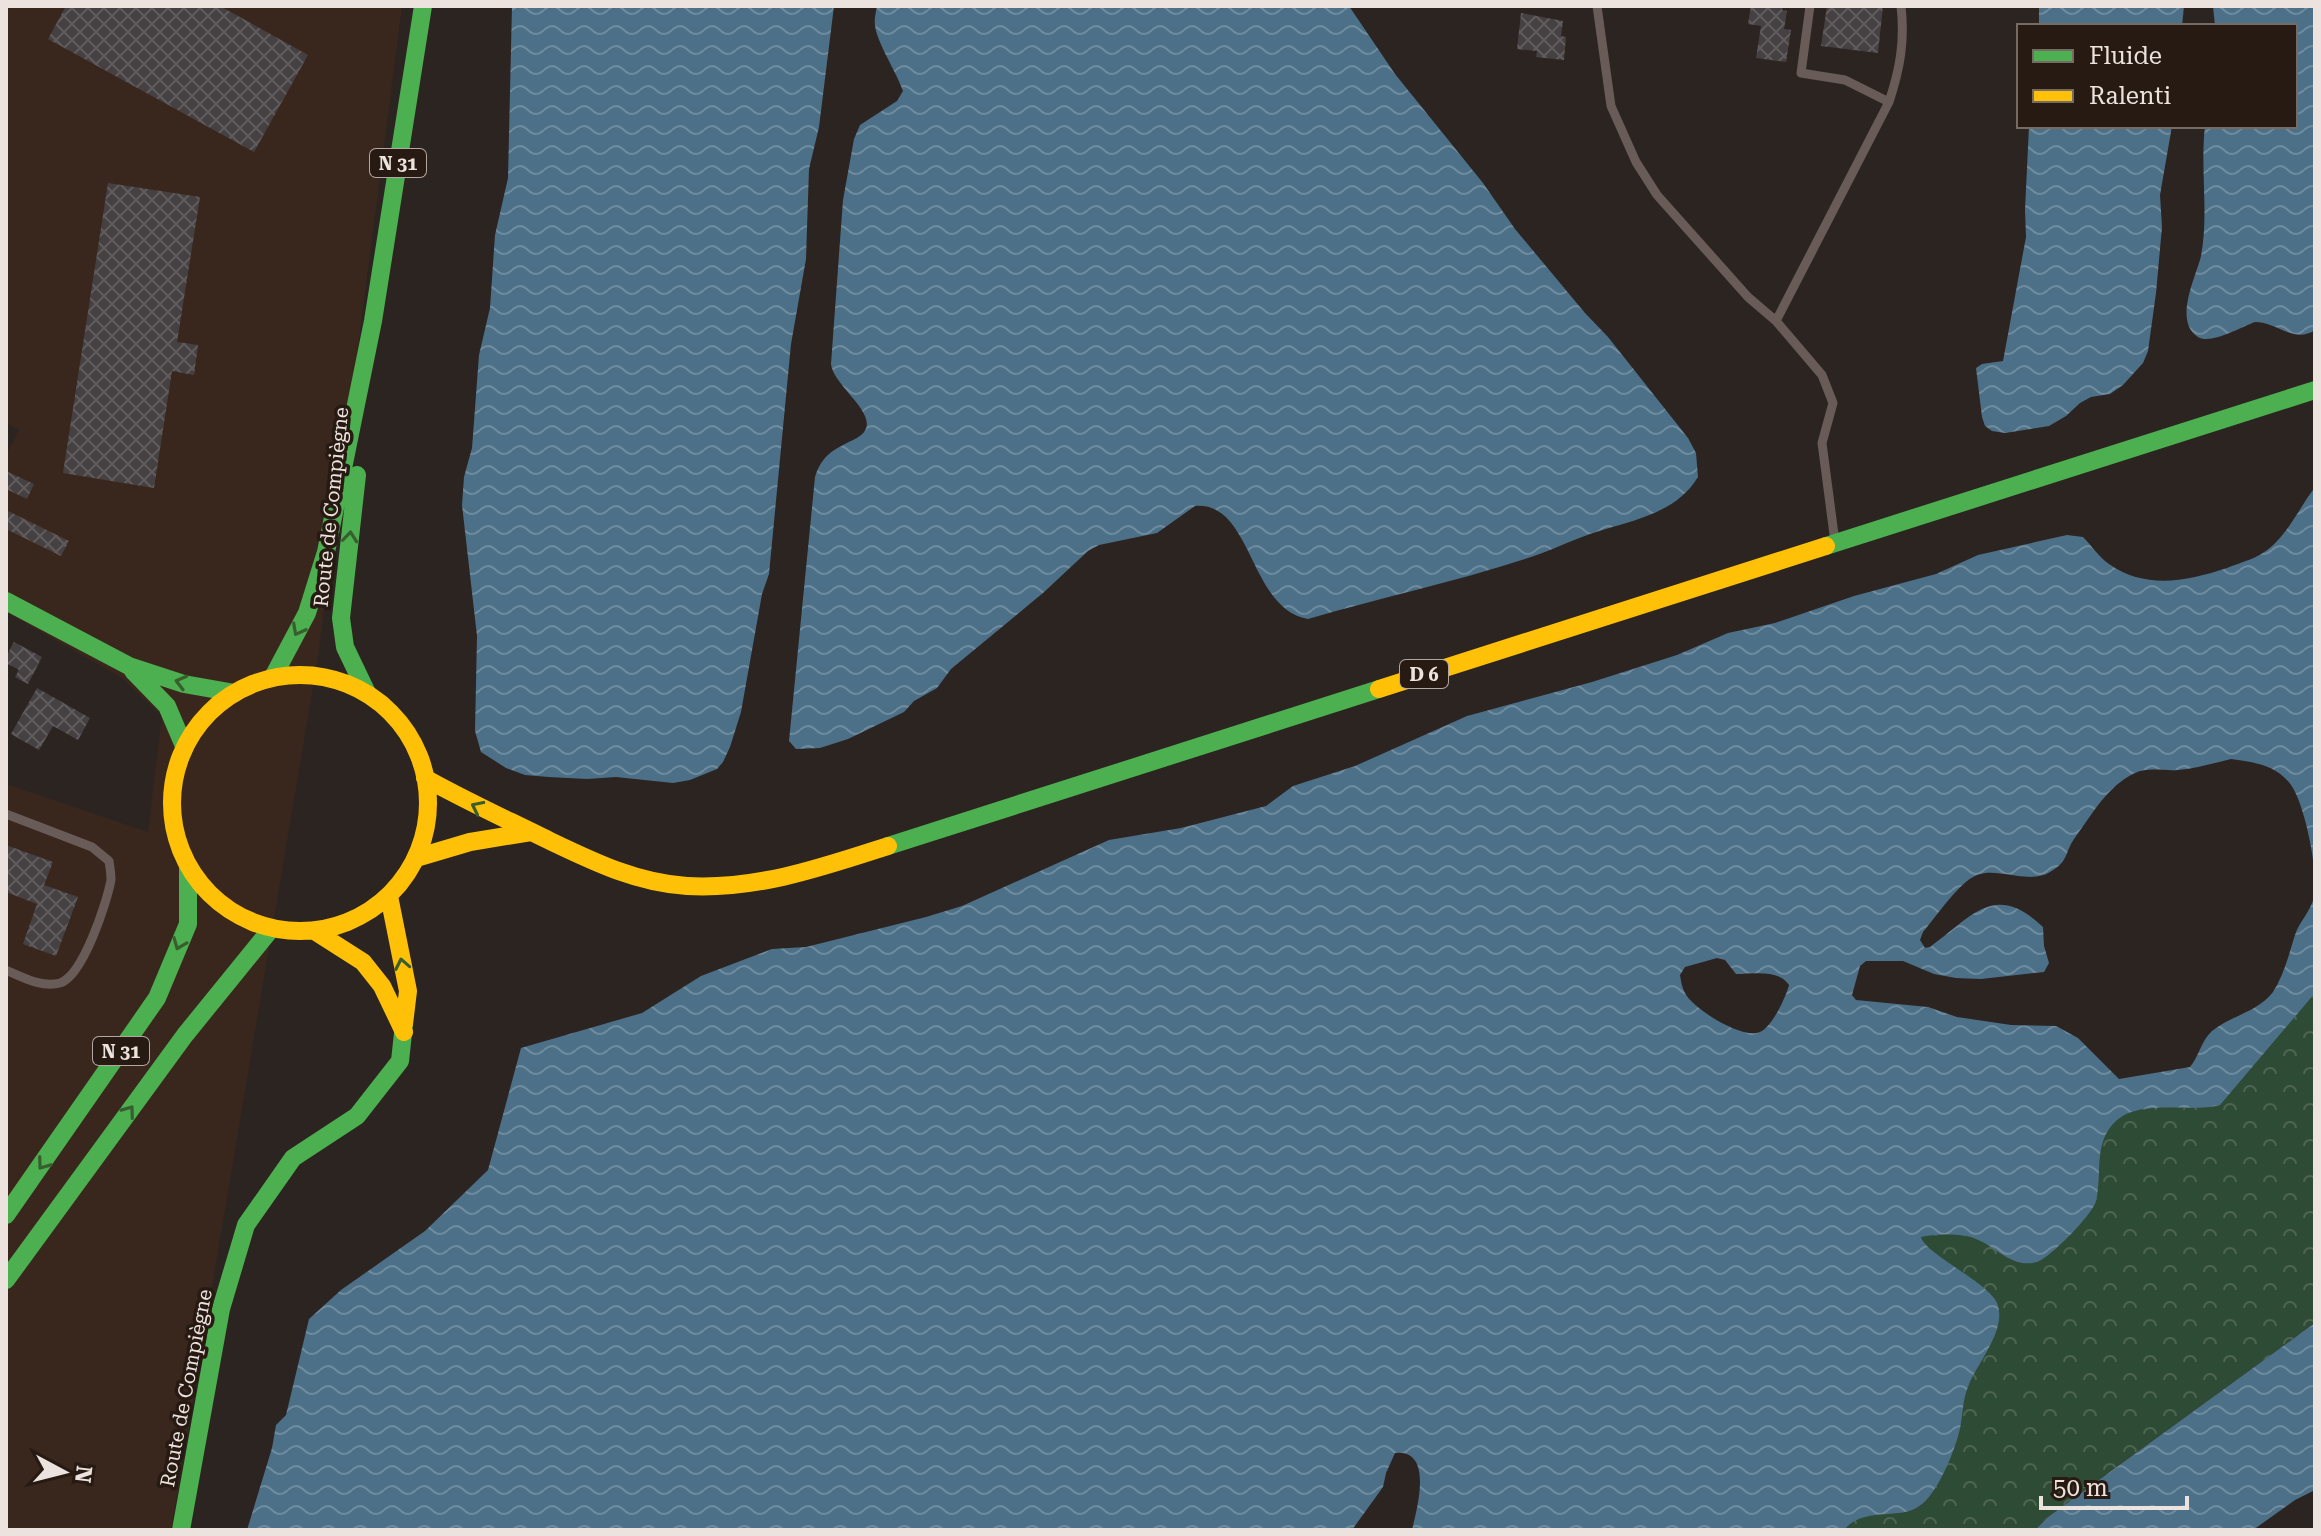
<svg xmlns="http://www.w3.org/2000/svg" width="2321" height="1536" viewBox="0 0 2321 1536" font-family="'Roboto Serif',serif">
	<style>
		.built { fill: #39271e }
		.forest { fill: url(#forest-crowns) }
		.water { fill: url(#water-waves); fill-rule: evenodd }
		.building { fill: url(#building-cross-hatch) }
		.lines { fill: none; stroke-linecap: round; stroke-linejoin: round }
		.lane { stroke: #685b58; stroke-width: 9 }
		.fast { stroke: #4caf50; stroke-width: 18 }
		.slow { stroke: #ffc107; stroke-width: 18 }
		.oneway { stroke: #385d2e }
		.labels { text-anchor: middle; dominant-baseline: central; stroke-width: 7; stroke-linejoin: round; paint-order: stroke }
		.shield { fill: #271a13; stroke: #b2a7a1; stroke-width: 2 }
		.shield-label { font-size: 18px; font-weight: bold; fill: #ede3de }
		.street-label { font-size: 20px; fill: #ede3de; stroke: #271a13 }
	</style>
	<defs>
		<pattern id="forest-crowns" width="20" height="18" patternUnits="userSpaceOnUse" patternTransform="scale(2)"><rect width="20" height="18" fill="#2e4b35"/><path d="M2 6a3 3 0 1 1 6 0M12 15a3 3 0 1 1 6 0" fill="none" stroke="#4d6552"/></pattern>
		<pattern id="water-waves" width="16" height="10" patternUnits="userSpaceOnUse" patternTransform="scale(2)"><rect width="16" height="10" fill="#4c7088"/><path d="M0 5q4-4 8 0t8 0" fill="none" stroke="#6f8b9e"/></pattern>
		<pattern id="building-cross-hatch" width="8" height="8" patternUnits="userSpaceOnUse" patternTransform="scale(2)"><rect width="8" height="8" fill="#454143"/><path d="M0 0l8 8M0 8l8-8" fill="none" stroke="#605c5e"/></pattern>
	</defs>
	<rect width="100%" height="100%" fill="#2c2421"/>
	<!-- built -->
	<path class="built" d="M6,6h396l-84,651 -147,873h-165v-746l142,48 14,-116 -40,-38 -116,-66v-157l13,-25 -13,-7z"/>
	<!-- forest -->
	<path class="forest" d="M2315,953v370l-267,194 -13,13h-343l207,-389 317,-58z"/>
	<!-- water -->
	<path class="water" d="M512,6h322l-15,121 -10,42 -3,90 -15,85 -22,230 -7,20 -21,118 -11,35 -7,15 -6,7 -27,11 -17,3 -57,-6 -29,2 -38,-2 -24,-2 -19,-7 -25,-16 -6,-21 2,-95 -15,-131 2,-28 8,-29 7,-93 11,-47 5,-73 13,-57z
		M877,6h472l46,68 88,109 32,46 70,84 23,24 80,101 8,15 2,24c-25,41 -75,44 -116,60 -19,7 -37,16 -57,22 -71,23 -145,39 -217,60 -60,-11 -55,-118 -113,-113l-38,27 -58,12 -11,6 -45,42 -92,76 -14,19 -23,13 -10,11 -56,27 -28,9 -24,1 -7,-8 26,-264c7,-22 18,-27 38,-37 40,-19 -19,-50 -22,-76l12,-164 11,-61 6,-14 37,-24 6,-10c-6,-18 -27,-50 -28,-66 -1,-6 1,-13 2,-19z
		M2039,6h145l-2,20h-143z
		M2213,6h102v324c-21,14 -38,-8 -60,-8 -14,5 -45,23 -57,15 -25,-16 -2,-60 3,-81 8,-42 -1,-87 4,-130h90v-100h-80z
		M2029,126h143l-12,69 2,32 -6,66 -8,58 -5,12 -20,22 -13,9 -19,3 -11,6 -14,13 -17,10 -44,7 -13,-2 -7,-5 -3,-9 -6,-49 6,-4 21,-3 23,-124 -1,-27z
		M2315,487v506l-95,112c-29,8 -78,-6 -103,15 -25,22 -14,53 -21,81 -3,13 -46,57 -59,61 -25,7 -40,-15 -61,-23 -14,-6 -41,-5 -55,-2 3,16 68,46 76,66 11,27 -21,61 -29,84 -5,12 -5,24 -7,36 -3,21 -22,68 -39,81 -20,18 -58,1 -78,26h-432c5,-22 22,-81 -17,-77l-9,20 -3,14 -31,43h-1105l25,-82 4,-23 10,-10 23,-96 32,-29 84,-59 63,-61 33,-122 121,-35 59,-37 71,-27 34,-2 120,-30 36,-11 147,-66 72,-12 85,-22 27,-20 62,-20 112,-50 125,-34 85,-27 51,-22 47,-10 79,-27 82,-22 42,-19 89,-20 16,2c8,8 16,20 26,27 37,26 78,17 118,4 15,-6 32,-10 44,-21 19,-17 29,-40 44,-60zM2231,759c22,3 46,6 60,26 14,19 28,89 23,112 -3,14 -15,25 -19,38 -6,19 -11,40 -22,57 -15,20 -43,24 -61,39 -11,10 -13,25 -22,36l-71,12 -41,-41 -22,-12 -45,-1 -54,-8 -29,-10 -72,-7 -4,-5 8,-29 6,-5h37l31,13 22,4 25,1 63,-7 5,-9 -5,-17 -1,-19c-49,-46 -70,-11 -113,20l-5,1 -5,-8 3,-8c13,-15 36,-50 54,-57 22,-8 51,10 73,-3 19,-11 14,-18 24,-33 18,-24 32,-52 61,-66 12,-6 29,-2 42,-3 18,-1 37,-7 54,-11zM1717,958l8,2 11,14c17,0 43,-5 53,11 -3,12 -17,42 -29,47 -17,8 -67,-23 -75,-39 -3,-5 -4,-12 -5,-18l5,-8z
		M2315,1323v167l-20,10 -42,30h-218l13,-13z"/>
	<!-- building -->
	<path class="building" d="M66,6h154l88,49 -54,97 -206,-113z
		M1751,6h32l-1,4 5,1 -3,18 7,1 -5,32 -30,-4 5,-32 -13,-2z
		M1827,6h56l-5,47 -57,-7z
		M1521,13l42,8 -2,15 5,1 -2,23 -28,-3 1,-6 -20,-2z
		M108,183l92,14 -23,145 21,3 -4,30 -22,-4 -18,117 -91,-15z
		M6,471l28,13 -7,15 -21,-10z
		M6,510l63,31 -8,15 -55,-27z
		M14,642l28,15 -14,27 -13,-7 4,-7 -13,-7v-6z
		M37,688l53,30 -12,22 -25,-14 -14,24 -28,-16z
		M6,845l47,17 -9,23 34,12 -22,59 -33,-12 14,-40 -31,-12z"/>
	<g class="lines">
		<!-- lane -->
		<path class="lane" d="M1597,6l14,100 25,56 21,33 91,102 28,24
			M1810,6l-9,67 44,7 44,22
			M1835,542l-13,-99 11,-40 -11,-28 -46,-54 113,-219c11,-33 16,-61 12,-96
			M6,814l86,33 17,14c1,6 2,13 2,19 -4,22 -28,96 -51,103 -18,5 -38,-6 -54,-13"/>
		<!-- fast -->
		<path class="fast" d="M357,475l-16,143 4,29 22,46
			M1826,546l489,-156
			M6,601l123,65 55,18 51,9
			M133,671l34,35 17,40
			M273,677l34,-64 19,-61 47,-231 50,-315
			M888,846l491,-157
			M6,1215l151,-217 31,-74v-57
			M6,1280l179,-245 86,-106
			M181,1530l40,-221 25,-84 47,-67 64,-42 43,-55 4,-37"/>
		<!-- slow -->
		<path class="slow" d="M172 803a128 128 0 1 1 256 0a128 128 0 1 1-256 0Z
			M1379,689l447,-143
			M425,778c41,23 83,42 125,63 44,21 87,42 137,45 70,4 136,-19 201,-40
			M416,858l54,-16 61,-10
			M389,896l19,95 -4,33
			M316,932l47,30 19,24 22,46"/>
	</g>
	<!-- one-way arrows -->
	<defs><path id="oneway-chevron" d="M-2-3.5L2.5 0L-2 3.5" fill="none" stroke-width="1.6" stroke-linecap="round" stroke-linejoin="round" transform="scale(2)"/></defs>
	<g class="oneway">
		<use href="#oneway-chevron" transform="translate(350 537) rotate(-84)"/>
		<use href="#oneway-chevron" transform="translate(298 630) rotate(118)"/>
		<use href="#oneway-chevron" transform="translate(181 682) rotate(-165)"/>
		<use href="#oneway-chevron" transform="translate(477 807) rotate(-154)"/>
		<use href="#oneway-chevron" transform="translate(179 944) rotate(112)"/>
		<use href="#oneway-chevron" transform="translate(402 964) rotate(-101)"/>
		<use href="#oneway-chevron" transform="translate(129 1111) rotate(-54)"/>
		<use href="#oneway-chevron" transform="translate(43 1164) rotate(126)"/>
	</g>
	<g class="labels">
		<!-- shield labels -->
		<g class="shield">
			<rect x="370" y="149" width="56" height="28" rx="6"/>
			<rect x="1400" y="660" width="48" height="28" rx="6"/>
			<rect x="93" y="1037" width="56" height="28" rx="6"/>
		</g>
		<g class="shield-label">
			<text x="398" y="163">N 31</text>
			<text x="1424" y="674">D 6</text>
			<text x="121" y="1051">N 31</text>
		</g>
		<!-- street labels -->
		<g class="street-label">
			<text transform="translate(331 507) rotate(-84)">Route de Compiègne</text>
			<text transform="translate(186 1388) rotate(-79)">Route de Compiègne</text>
		</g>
	</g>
	<!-- border -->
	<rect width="2321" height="1536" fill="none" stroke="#ede3de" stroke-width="16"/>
	<!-- legend -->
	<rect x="2017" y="24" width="280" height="104" fill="#271a13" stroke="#766a64" stroke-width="2"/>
	<rect x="2033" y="50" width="40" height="12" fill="#4caf50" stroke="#766a64" stroke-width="2"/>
	<text x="2089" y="64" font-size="24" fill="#ede3de">Fluide</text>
	<rect x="2033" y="90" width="40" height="12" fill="#ffc107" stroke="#766a64" stroke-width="2"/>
	<text x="2089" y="104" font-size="24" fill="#ede3de">Ralenti</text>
	<!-- north arrow -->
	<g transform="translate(64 1472) rotate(97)" stroke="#271a13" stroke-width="6" paint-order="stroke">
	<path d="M0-6L14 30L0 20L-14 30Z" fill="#ede3de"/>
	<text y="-12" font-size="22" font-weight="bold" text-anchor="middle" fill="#ede3de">N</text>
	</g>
	<!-- scale -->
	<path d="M2041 1496v12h146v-12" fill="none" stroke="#ede3de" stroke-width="4"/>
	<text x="2053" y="1496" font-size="24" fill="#ede3de" stroke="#271a13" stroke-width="6" paint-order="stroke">50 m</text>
</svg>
